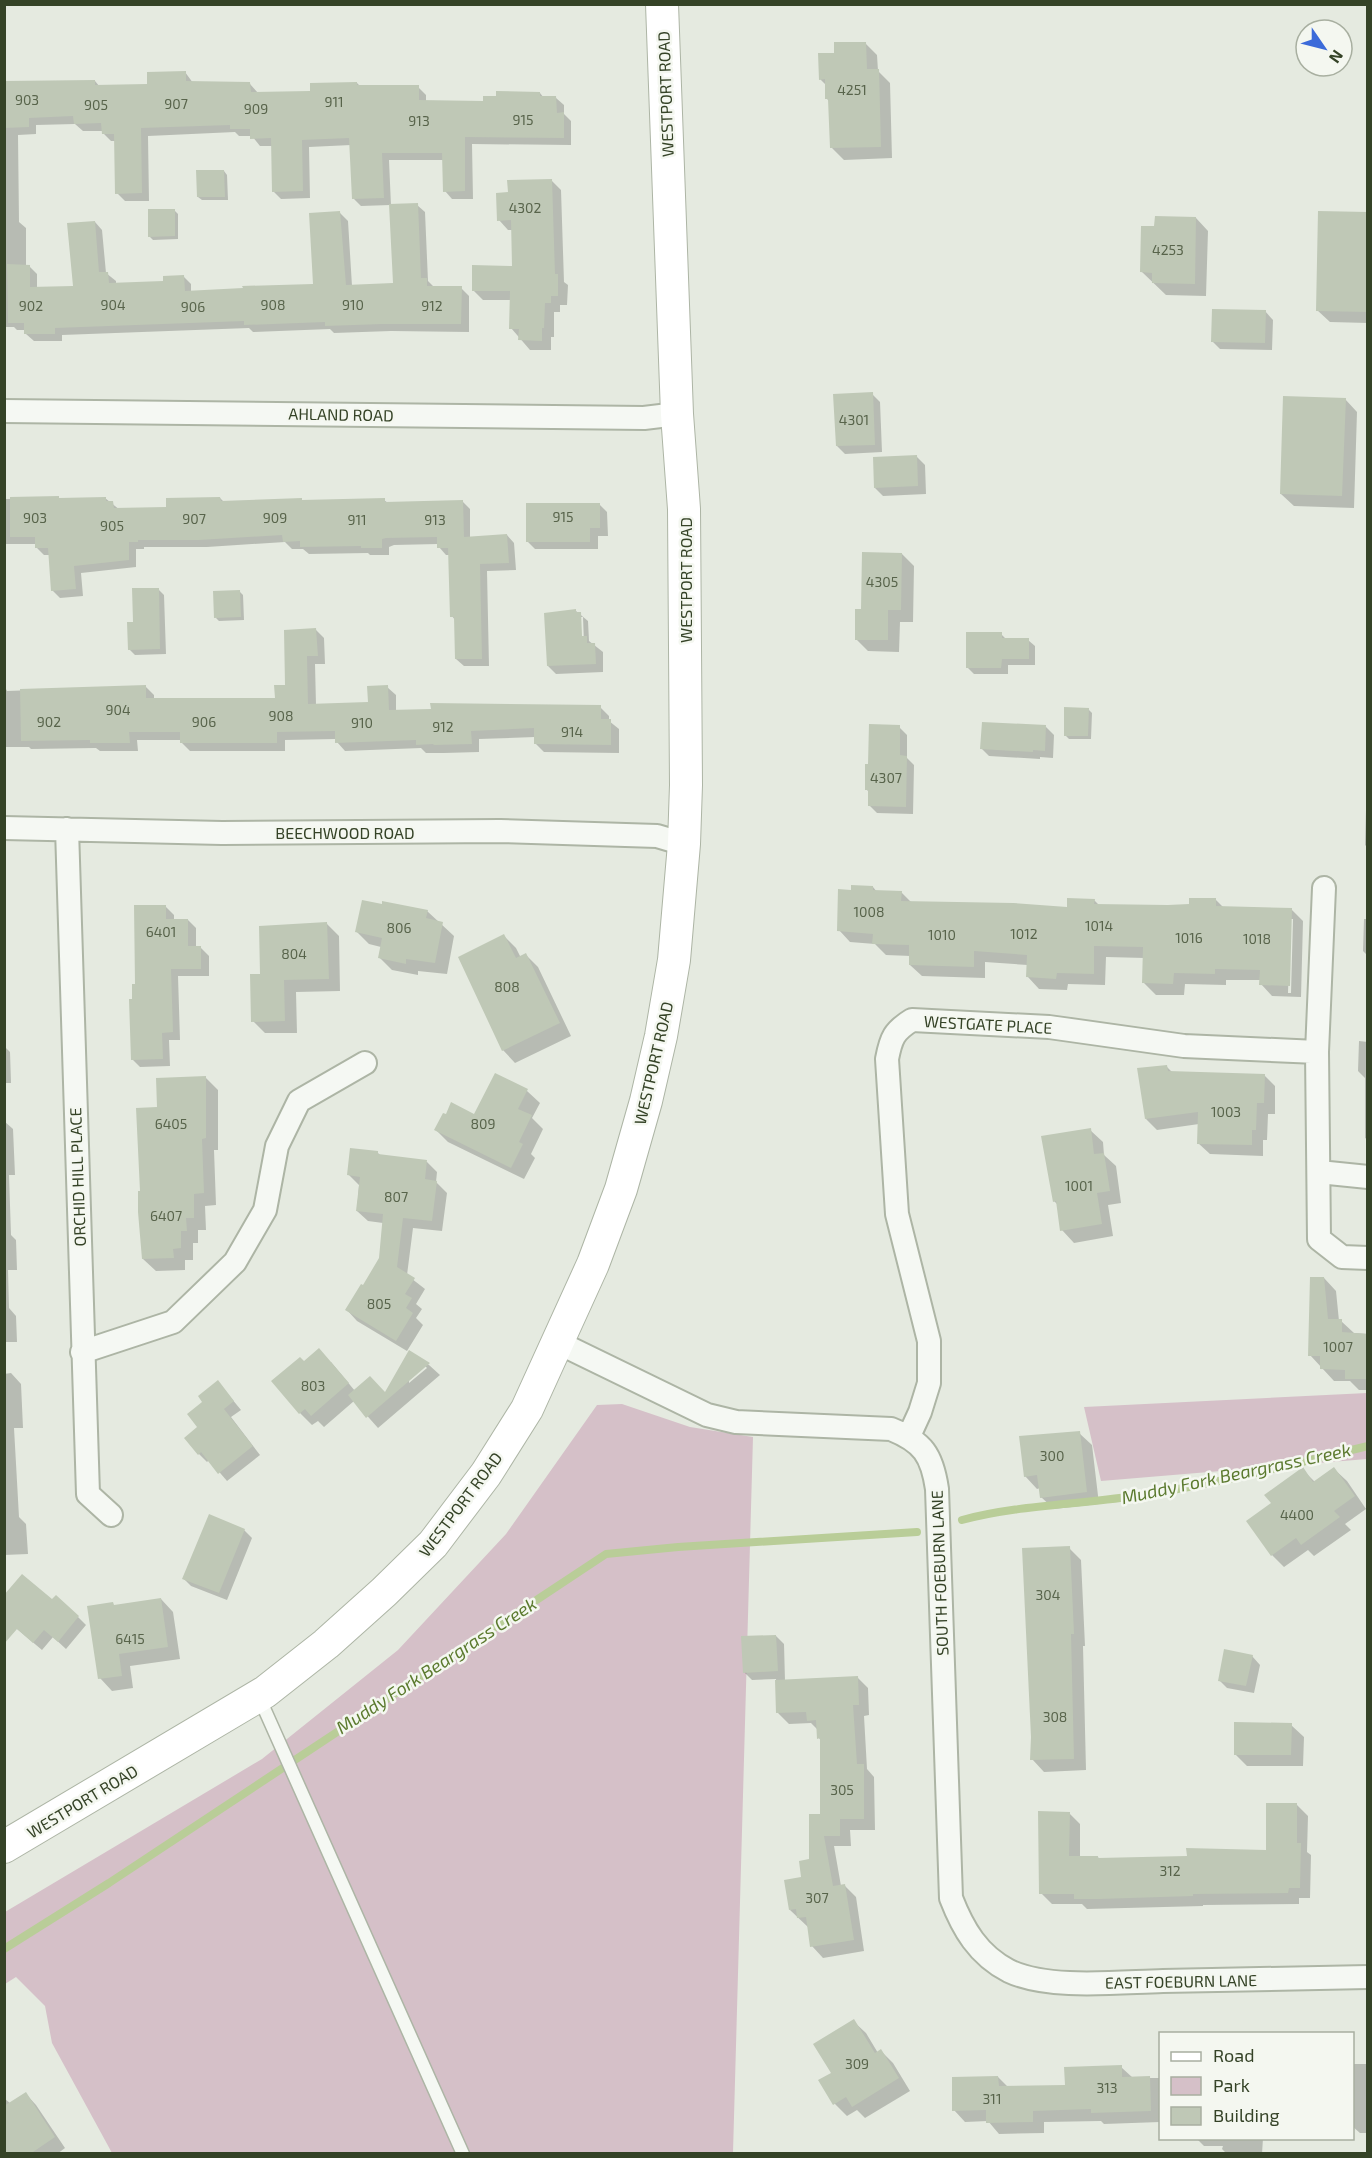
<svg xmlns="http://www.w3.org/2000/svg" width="1372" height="2158" viewBox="0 0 1372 2158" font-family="'Exo 2',sans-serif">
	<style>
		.green { fill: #d5c0c8 }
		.shadow { fill: #0003; fill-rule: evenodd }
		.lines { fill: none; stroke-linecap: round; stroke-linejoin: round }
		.stream { stroke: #b9cd98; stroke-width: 8 }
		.building { fill: #bfc8b6 }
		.service-casing { stroke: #adb5a5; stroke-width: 15 }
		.minor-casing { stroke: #adb5a5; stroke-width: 26 }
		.secondary-casing { stroke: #adb5a5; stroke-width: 34 }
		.service { stroke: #f5f8f3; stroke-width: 12 }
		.minor { stroke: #f5f8f3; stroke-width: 22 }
		.secondary { stroke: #fff; stroke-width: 32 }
		.labels { text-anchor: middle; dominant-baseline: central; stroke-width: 5; stroke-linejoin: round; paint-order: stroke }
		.number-label { font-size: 14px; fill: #58644b }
		.street-label { font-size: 16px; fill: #354327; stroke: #f4f7f0 }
		.water-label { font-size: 18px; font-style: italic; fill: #5b7a2e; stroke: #f4f7f0 }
	</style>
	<rect width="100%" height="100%" fill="#e5eae0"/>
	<!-- green -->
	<path class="green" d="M1367,1393v66l-266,22 -17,-74z
		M622,1404l68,23 63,10 -20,716h-621l-60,-110 -7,-37 -29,-29 -11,7v-72l257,-153 136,-109 108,-116 91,-129z"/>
	<!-- shadow -->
	<path class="shadow" d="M865,43l12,12 1,16 12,12 2,75 -48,2 -12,-12 -2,-46 -3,-3v-13l-7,-7 16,-25z
		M185,72l8,11 57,1 8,9 54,-1 45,-9 3,3 58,1 8,8v7h58l56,-9 4,5h12l8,7v9l7,7v24l-99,-1 1,55h-21l-7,-8 -1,-31h-55l2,46 26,-1 8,7 3,69 7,7h26l8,8v36l-78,-1 -57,2 -4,-4 -77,3 -4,-4 -187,7v6h-28l-8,-7v-4h-9l-3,-3h-10v-244l91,-2 5,6 49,-1zM75,124l8,7h20v2l8,8h5l1,52 8,8h24l-1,-65 87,-4 4,4h13l8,10h12l1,45 8,8 29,-1 -1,-51 42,-2 3,54 7,7 29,-1 4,79 -42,2 -4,-65 -8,-8 -26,72 -123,7v-8l-8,-8 -18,6 -49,2v-3l-10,-8 -4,-43 -7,-8 -21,66h-37v-14l-8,-8h-3v-38l-7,-6 -1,-87 18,-1v-9z
		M224,171l3,4 1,25h-26l-4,-3z
		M551,180l10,10 3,92 4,3 -1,20h-7v7h-6v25h-3v13h-21l-19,-22v-28h-28l-10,-10 40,-22 -1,-38h-4l-9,-10 10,-26z
		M174,210l4,4v25l-25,1 -4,-4z
		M1368,213v110l-38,-1 -13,-12z
		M1196,218l12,13 -2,65 -40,-1 -24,-23 13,-44z
		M1265,311l8,9 -1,30 -52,-1 -8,-8z
		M872,394l8,8 2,50 -37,2 -8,-8z
		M1345,399l12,13 -3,96 -60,-2 -13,-12z
		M917,457l8,8 1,29 -43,2 -8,-8z
		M105,498l15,12 48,-1 52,-11 4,4 77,-3 3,3 80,-2 4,3 74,-2 8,8v29l37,-3 7,8 2,27 -29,1 2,95h-25l-8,-7 -1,-39 -3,-4 -2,-61h-4l-7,-8 -1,-3 -44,1 -5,2v8h-19l-2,-2 -59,1 -6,-5h-11l-7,-7 -78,5h-63v2h-8v18l-55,6 2,23 -23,2 -8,-8 -2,-35h-6l-7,-7v-4h-33v-45z
		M599,504l8,8 1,24h-10v13h-63l-8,-8z
		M902,554l12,12 -1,56h-13l-1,30 -31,-1 -12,-12 7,-28z
		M158,589l6,6 2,59 -31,1 -6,-6 5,-26z
		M239,591l4,4 1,25 -25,1 -3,-3z
		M576,611l12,10 1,20 14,11v20l-47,2 -8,-8zM580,617h3l1,27h-3z
		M316,630l8,8 1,26h-10l1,41 53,-2 18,-16 9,8v17l204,-5 9,9v5l10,8v24l-75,-1 -9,-9v-6l-56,2v13l-35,1h-18l-5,-5 -76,3 -8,-9 -1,-3 -51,1v11h-95l-8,-8v-3h-45l1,11h-38l-4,-3 -65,1 -2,-2h-25v-62l3,6 138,-5 9,9v4l122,1 11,-14z
		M1001,634l5,5 22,1 7,6v19h-27v9h-34l-7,-7z
		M1088,709l4,4 -1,26h-22l-4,-4z
		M899,727l8,8v23l7,7 -1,49 -36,-1 -8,-8v-13l-3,-3 4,-24z
		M1046,727l8,8 -1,23 -13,-1v2l-51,-3 -8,-8z
		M1366,810h2v38l-3,-3z
		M873,887l4,5h24l11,11 156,6 26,-9 5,5h91l26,-5 8,8 67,1 12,12 -2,76 -29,-1 -11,-12v-4h-35v5l-41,-1 -1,11h-28l-12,-12 1,-25 -39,-1 -1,28 -37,-1 -1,6 -28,-1 -11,-12v-12l-43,-3v16l-63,-2 -12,-11 1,-9 -25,-1 -11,-11 -25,-2 -11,-12 14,-39zM1290,919h3l-2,74h-3z
		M166,907l8,8v5h14l8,8v20h5l8,8v20h-31l2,64h-11l1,26 -30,1 -8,-8 2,-59 2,-14z
		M427,911l27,25 -7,38 -29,-3v4l-26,-5 -13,-13 2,-10 -12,-3 -12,-12z
		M1364,919h4v37l-5,-5z
		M327,924l12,12 1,55 -44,1 1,41h-32l-12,-12 8,-46z
		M504,936l12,12 5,10 5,-3 12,12 33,69 -56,27 -12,-13z
		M1359,1041l9,1v98l-3,-2v-60l-7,-7z
		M4,1046l6,6 1,31h-7z
		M1166,1066l7,7 91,2 11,11v28h-7l-1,26h-4v16l-53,-2 -12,-11 1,-19 -42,6 -11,-11z
		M495,1075l32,16 13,12 -8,15 11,11 -12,25 4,4 -11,21 -76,-37 -12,-12 39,-14z
		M205,1077l13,13v60h-4l2,55 -11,1 1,24h-8v13h-5v17h-8v10l-29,1 -13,-12 -2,-66 17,-84z
		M4,1121l9,8 2,46h-6l2,60 5,5 1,30h-9l1,38 7,8 1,26h-13z
		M1090,1130l13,12 1,13 12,11 5,37 -13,2 5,31 -39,7 -12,-13 -4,-25 -4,-4z
		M377,1152l4,4 46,6 10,10 -1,10 11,11 -5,38 -29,-3 -6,47 18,14 -9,15 6,5 -6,9 7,7 -16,26 -50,-30 -10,-11 16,-22 17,-30 3,-35 -15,-2 -11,-10 2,-26 -10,-10z
		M1324,1278l12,13 3,30h2l13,12 14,1v56h-9l-9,-9h-16l-24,-26z
		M409,1352l20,13 11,10 -62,53 -24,-27 -30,26 -6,-6 -6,4 -12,-12 4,-50 27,-1 24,29 31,3zM425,1366l2,2 -18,15v-3z
		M11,1373l10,11 2,44h-9l5,89 7,7 2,30 -24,1v-181z
		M218,1382l23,28 -10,7 29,38 -33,26 -18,-21 -2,2 -8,-8 -13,-16 14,-10 5,-26z
		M1079,1433l13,12 7,59 -45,5 -13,-12 -1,-9 -3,1 -12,-13z
		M1302,1469l13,13 19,-13 13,12 19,28 -21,15 6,6 -37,26 -6,-6 -24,17 -12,-12 1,-51z
		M244,1530l8,8 -25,62 -36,-14 -8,-8z
		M1069,1548l12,12 4,86h-2l3,124 -42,2 -12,-13v-23z
		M161,1599l12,13 7,47 -50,7 3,22 -21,3 -12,-13 15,-72z
		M52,1601l26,16 8,8 -20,24 -13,-12 -11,13 -38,-32z
		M776,1636l8,8 1,37 72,-4 11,11 1,27 -5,1 3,53 7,8 1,53h-25l1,16h-17l7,40h4l11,11 8,54 -41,7 -11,-12 -3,-18 -19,-18 20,-50 11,-45v-74l-2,-3 -1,-8 -7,-7 -22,1 -11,-11 -2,-34 -24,1 -8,-8z
		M1252,1656l8,9 -6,28 -27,-5 -8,-8z
		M1291,1725l13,12 -1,29h-56l-12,-12z
		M1297,1805l11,11 -1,36 4,3 -1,43h-11v6l-96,1v1l-116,3 -5,-5h-30l-11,-11 28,-80 11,11v33h18l2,3 88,-3 79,-6z
		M853,2021l13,12 12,20 3,-2 12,12 17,28 -45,27 -8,-8 -10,6 -12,-12 -2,-30z
		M1353,2064h15v69h-8l-8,-7z
		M1121,2067l12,11h27v44l-56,2 -3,-3 -57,1v11l-45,1 -11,-13 -23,1 -11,-12 44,-33 10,10 58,-1z
		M26,2094l10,11 29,43 -8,6h-53v-56l7,6z
		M1196,2138h67l-1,16h-35l-5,-5 1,-3h-19z"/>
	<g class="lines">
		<!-- stream -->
		<path class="stream" d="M962,1520c56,-15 114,-15 172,-24 79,-11 156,-31 234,-50
			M4,1949l105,-66 497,-329 72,-7 239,-15"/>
	</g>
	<!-- building -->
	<path class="building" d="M834,42h32l1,27h12l2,78 -51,1 -2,-49h-3v-20l-6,1 -1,-27h16z
		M186,71v10l64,1 1,10 59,-1v-8l47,-1v3h62v15l64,1v-5h13v-5l44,1v4h16l1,17 7,-1v26l-99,-1v54l-22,1 -1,-39h-60l2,45 -32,1 -3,-61 -47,2 1,51 -31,1 -1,-54 -21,1v-10h-20v-4l-89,3 1,65 -27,1 -1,-60h-12l-1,-11 -27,1 -1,-8 -44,2v9l-25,1v-47l91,-1v5l52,-1v-12z
		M196,170h28l1,27h-28z
		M552,179l3,95h3v22h-7v7h-6l-1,25h-2v13l-24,-1 1,-11h-10l1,-38h-38v-26l40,1 -1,-46 -14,1 -1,-28 12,-1 -1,-12z
		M418,203l3,75h6v8h35l-1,38h-79l-57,2v-4l-81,3v-4l-189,7v6h-31v-11h-16l-1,-59 23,1v22l43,-1 -6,-63 28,-2 4,51h9l1,11 54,-2v-5l21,-1 1,16 58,-3 -1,-2 71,-2 -4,-71 31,-2 6,74 47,-2 -4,-79z
		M148,209h27v27l-27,1z
		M1318,211l50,1v100l-52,-1z
		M1155,216l41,1 -1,67 -43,-1v-10l-12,-1 1,-46h13z
		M1212,309l54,1 -1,33 -54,-1z
		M873,392l2,53 -39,1 -3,-52z
		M1283,396l63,2 -4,98 -62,-2z
		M917,455l1,31 -44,2 -1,-31z
		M59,496v2l47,-1v4h7l1,7 52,-1v-9l54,-1 1,4 81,-3v2l83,-2v4l78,-2 1,37 43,-3 2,29 -29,1 2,95h-27l-1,-42h-4l-2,-69h-11v-11l-51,1 -4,1v9h-21v-2l-61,1v-6l-17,1 -1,-7 -83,5h-61v2h-9v18l-55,6 2,23 -25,2 -3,-43h-13v-11h-25v-40z
		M526,503h74v25h-10v14h-64z
		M862,552l40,1 -1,57h-13v30h-33v-31h6z
		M132,588h27l1,61 -32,1 -1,-28h6z
		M240,590l1,27 -27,1 -1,-27z
		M576,609v3h5l1,24h5v7h8l1,21 -49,2 -3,-53z
		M316,628l2,28h-11l1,48 60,-2 -1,-16 21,-1 1,25 42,-1 -1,-6 171,2v14h10v26l-77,-1v-16l-63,3 1,13 -38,1 -1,-1 -17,1v-5l-81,3v-12l-58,1v11h-97v-11h-51l1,11h-40v-3l-69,1 -1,-52 126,-4v13h129l-1,-13h11l-1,-55z
		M966,632h36v6h27v21h-27l-1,9h-35z
		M1064,707l25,1 -1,28h-24z
		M982,722l64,3 -1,26 -12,-1v2l-53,-3z
		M869,724l31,1v30l7,1 -1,51 -38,-1v-16h-3v-26h3z
		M851,885l22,1v4l29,1 -1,10 112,2 54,4v-9l28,1 -1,5 74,1 21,-1v-6h27v8l76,2 -2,78 -31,-1 1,-15 -45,-1v5l-41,-1 -1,11 -31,-1 1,-36 -49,-1v28l-37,-1 -1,6 -30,-2 1,-22 -53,-4v16l-65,-2v-20l-37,-1 1,-10 -36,-3 1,-42 13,1z
		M362,900l20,4v-3l46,9 -2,8 17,4 -8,41 -29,-4v5l-28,-6 4,-20 -27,-6z
		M134,905h32v14h22v27h13v23h-30l2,63 -11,1 1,26 -32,1 -2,-61h3v-15h3z
		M327,922l2,57 -45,1 1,41 -34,1 -1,-48h10l-1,-48z
		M504,934l12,24 10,-5 34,70 -58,28 -44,-94z
		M1167,1065l1,6 97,3 -1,29h-7l-1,27h-4v15l-55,-1 1,-32 -53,7 -8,-51z
		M495,1073l33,16 -10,20 14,6 -13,27 4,2 -12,24 -77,-38 9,-17 3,1 5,-12 23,12z
		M206,1076v62l-4,1 2,54 -10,1v24h-8l1,13h-6v17l-8,1 1,9 -32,1 -4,-47v-21h2l-4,-83 21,-1 -1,-29z
		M1091,1128l3,26 10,-1 6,38 -13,2 5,31 -42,7 -4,-30 -3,1 -12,-66z
		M350,1148l28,3v3l49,6 -2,19 12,2 -5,40 -29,-3 -6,49 18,11 -10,16 7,4 -6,10 7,5 -17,28 -51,-31 16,-26 2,1 16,-27 4,-44 -27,-3 4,-34 -13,-2z
		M1310,1277h14l4,42h14v13l26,2v45h-23v-9l-25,-1v-13h-12z
		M319,1348l30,35 -38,33 -6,-7 -6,5 -28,-33 29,-24 4,4z
		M409,1350l21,13 -64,55 -18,-23 22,-19 15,16z
		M218,1380l16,21 -10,8 29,37 -35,28 -17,-22 -3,3 -14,-17 13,-11 -10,-13 15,-12 -4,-6z
		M1080,1431l7,61 -47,6 -3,-23 -13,2 -5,-41z
		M1303,1467l10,15 21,-15 21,29 -21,15 6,6 -39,28 -5,-7 -25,18 -25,-35 25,-18 -7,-8z
		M209,1514l36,15 -26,64 -37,-14z
		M1070,1546l4,88h-3l3,125 -44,1 1,-23 -9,-189z
		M22,1574l30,25 4,-4 23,21 -21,26 -14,-12 -11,13 -16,-14 -13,15v-49z
		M161,1598l7,49 -49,7 3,22 -24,3 -11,-73 26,-4 1,3z
		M776,1635l2,36 -35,2 -2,-37z
		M1224,1649l29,6 -7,31 -28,-5z
		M858,1676l1,29h-6l4,59h7v55h-24v17h-16l9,50 12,-2 9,56 -44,7 -4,-30 -9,1 -1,-9 -7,1 -5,-30 17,-3 -2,-16 10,-2v-45h11v-76l-3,1 -1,-19 -9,1 -1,-9 -30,1 -1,-33z
		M1234,1722l58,1 -1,32h-57z
		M1266,1803h31v40h4l-1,45h-11l-1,5 -95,1v2l-95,3h-24v-5h-35l-1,-83 32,1 -1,44h29v2l89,-2 -1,-8 80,2z
		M854,2019l21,34 6,-4 18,29 -47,29 -6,-10 -13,8 -15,-25 13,-7 -18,-29z
		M1122,2065v12l28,-1 1,35 -60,2v-4l-58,2v11l-47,1v-13l-34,1v-34l46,-1 1,10 66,-1 -1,-18z
		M26,2092l29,45 -25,17h-26v-48z"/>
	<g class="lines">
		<defs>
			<path id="service" d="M259,1697l204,457"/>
			<path id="minor" d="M4,411l640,7 33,-4
				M4,828l218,5 278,-2 157,5 27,8
				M67,829l21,665 23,21
				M1324,888l-7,164 2,187 23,18 26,1
				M1319,1172l49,5
				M557,1342l150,73 29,7 155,7c32,13 41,26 46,60l14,409c12,31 27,57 58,73 40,19 110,11 154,10 68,-1 136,-3 205,-4
				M82,1352l91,-30 62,-60 30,-52 12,-64 22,-45 66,-38
				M909,1436l11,-24 9,-29v-42l-32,-127 -10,-155c4,-21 7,-28 25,-39l137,7 135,19 133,6"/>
			<path id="secondary" d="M4,1847l261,-155 61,-48 58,-52 49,-48 53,-70 41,-65 66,-145 28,-75 25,-88 15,-65 13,-76 10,-116 2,-59 -2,-276 -7,-95 -15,-410"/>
		</defs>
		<!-- service casing -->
		<use href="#service" class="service-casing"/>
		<!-- minor casing -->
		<use href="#minor" class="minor-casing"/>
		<!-- secondary casing -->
		<use href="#secondary" class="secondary-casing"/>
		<!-- service -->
		<use href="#service" class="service"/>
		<!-- minor -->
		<use href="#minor" class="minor"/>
		<!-- secondary -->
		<use href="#secondary" class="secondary"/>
	</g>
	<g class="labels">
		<!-- number labels -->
		<g class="number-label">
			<text x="852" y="89">4251</text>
			<text x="27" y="99">903</text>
			<text x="334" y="101">911</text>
			<text x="176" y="103">907</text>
			<text x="96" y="104">905</text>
			<text x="256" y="108">909</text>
			<text x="523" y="119">915</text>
			<text x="419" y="120">913</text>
			<text x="525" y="207">4302</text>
			<text x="1168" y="249">4253</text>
			<text x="113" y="304">904</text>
			<text x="273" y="304">908</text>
			<text x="353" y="304">910</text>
			<text x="31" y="305">902</text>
			<text x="432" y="305">912</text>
			<text x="193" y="306">906</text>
			<text x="854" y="419">4301</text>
			<text x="563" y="516">915</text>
			<text x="35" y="517">903</text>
			<text x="275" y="517">909</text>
			<text x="194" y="518">907</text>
			<text x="357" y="519">911</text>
			<text x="435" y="519">913</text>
			<text x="112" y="525">905</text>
			<text x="882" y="581">4305</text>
			<text x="118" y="709">904</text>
			<text x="281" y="715">908</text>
			<text x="49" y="721">902</text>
			<text x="204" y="721">906</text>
			<text x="362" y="722">910</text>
			<text x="443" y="726">912</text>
			<text x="572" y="731">914</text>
			<text x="886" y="777">4307</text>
			<text x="869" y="911">1008</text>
			<text x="1099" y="925">1014</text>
			<text x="399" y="927">806</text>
			<text x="161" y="931">6401</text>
			<text x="1024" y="933">1012</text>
			<text x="942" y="934">1010</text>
			<text x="1189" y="937">1016</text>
			<text x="1257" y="938">1018</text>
			<text x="294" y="953">804</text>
			<text x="507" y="986">808</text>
			<text x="1226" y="1111">1003</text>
			<text x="171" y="1123">6405</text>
			<text x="483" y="1123">809</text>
			<text x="1079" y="1185">1001</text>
			<text x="396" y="1196">807</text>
			<text x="166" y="1215">6407</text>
			<text x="379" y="1303">805</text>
			<text x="1338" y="1346">1007</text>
			<text x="313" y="1385">803</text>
			<text x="1052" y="1455">300</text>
			<text x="1297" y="1514">4400</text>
			<text x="1048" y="1594">304</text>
			<text x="130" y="1638">6415</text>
			<text x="1055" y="1716">308</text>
			<text x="842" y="1789">305</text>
			<text x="1170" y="1870">312</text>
			<text x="817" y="1897">307</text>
			<text x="857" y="2063">309</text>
			<text x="1107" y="2087">313</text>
			<text x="992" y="2098">311</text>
		</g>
		<!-- street labels -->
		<g class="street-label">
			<text transform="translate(665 94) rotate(-92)">WESTPORT ROAD</text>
			<text transform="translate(341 414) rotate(1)">AHLAND ROAD</text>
			<text transform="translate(685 580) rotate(-90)">WESTPORT ROAD</text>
			<text x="345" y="832">BEECHWOOD ROAD</text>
			<text transform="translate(988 1024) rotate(3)">WESTGATE PLACE</text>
			<text transform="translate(653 1063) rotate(-77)">WESTPORT ROAD</text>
			<text transform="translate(77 1177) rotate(-92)">ORCHID HILL PLACE</text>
			<text transform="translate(460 1504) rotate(-53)">WESTPORT ROAD</text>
			<text transform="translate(939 1573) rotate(-92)">SOUTH FOEBURN LANE</text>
			<text transform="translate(82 1801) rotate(-31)">WESTPORT ROAD</text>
			<text transform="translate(1181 1981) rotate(-1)">EAST FOEBURN LANE</text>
		</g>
		<!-- water labels -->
		<g class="water-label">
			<text transform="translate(1236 1473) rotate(-12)">Muddy Fork Beargrass Creek</text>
			<text transform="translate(436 1665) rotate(-33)">Muddy Fork Beargrass Creek</text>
		</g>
	</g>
	<!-- border -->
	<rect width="1372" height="2158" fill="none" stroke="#354327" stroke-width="12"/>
	<!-- legend -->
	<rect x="1159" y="2032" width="195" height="108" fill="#f4f7f0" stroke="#a8afa0" stroke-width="1.5"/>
	<rect x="1171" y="2052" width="30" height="9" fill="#ffffff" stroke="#a8afa0" stroke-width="1.5"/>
	<text x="1213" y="2062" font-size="18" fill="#354327">Road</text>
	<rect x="1171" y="2077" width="30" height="18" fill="#d5c0c8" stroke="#a8afa0" stroke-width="1.5"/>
	<text x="1213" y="2092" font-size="18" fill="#354327">Park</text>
	<rect x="1171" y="2107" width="30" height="18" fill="#bfc8b6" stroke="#a8afa0" stroke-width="1.5"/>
	<text x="1213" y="2122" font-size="18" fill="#354327">Building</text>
	<!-- north arrow -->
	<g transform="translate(1324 48) rotate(125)"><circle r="28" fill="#f4f7f0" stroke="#a8afa0" stroke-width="1.5"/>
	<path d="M0-4.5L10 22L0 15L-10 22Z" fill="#3b6ad9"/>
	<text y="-9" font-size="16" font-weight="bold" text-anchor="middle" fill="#354327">N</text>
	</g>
</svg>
